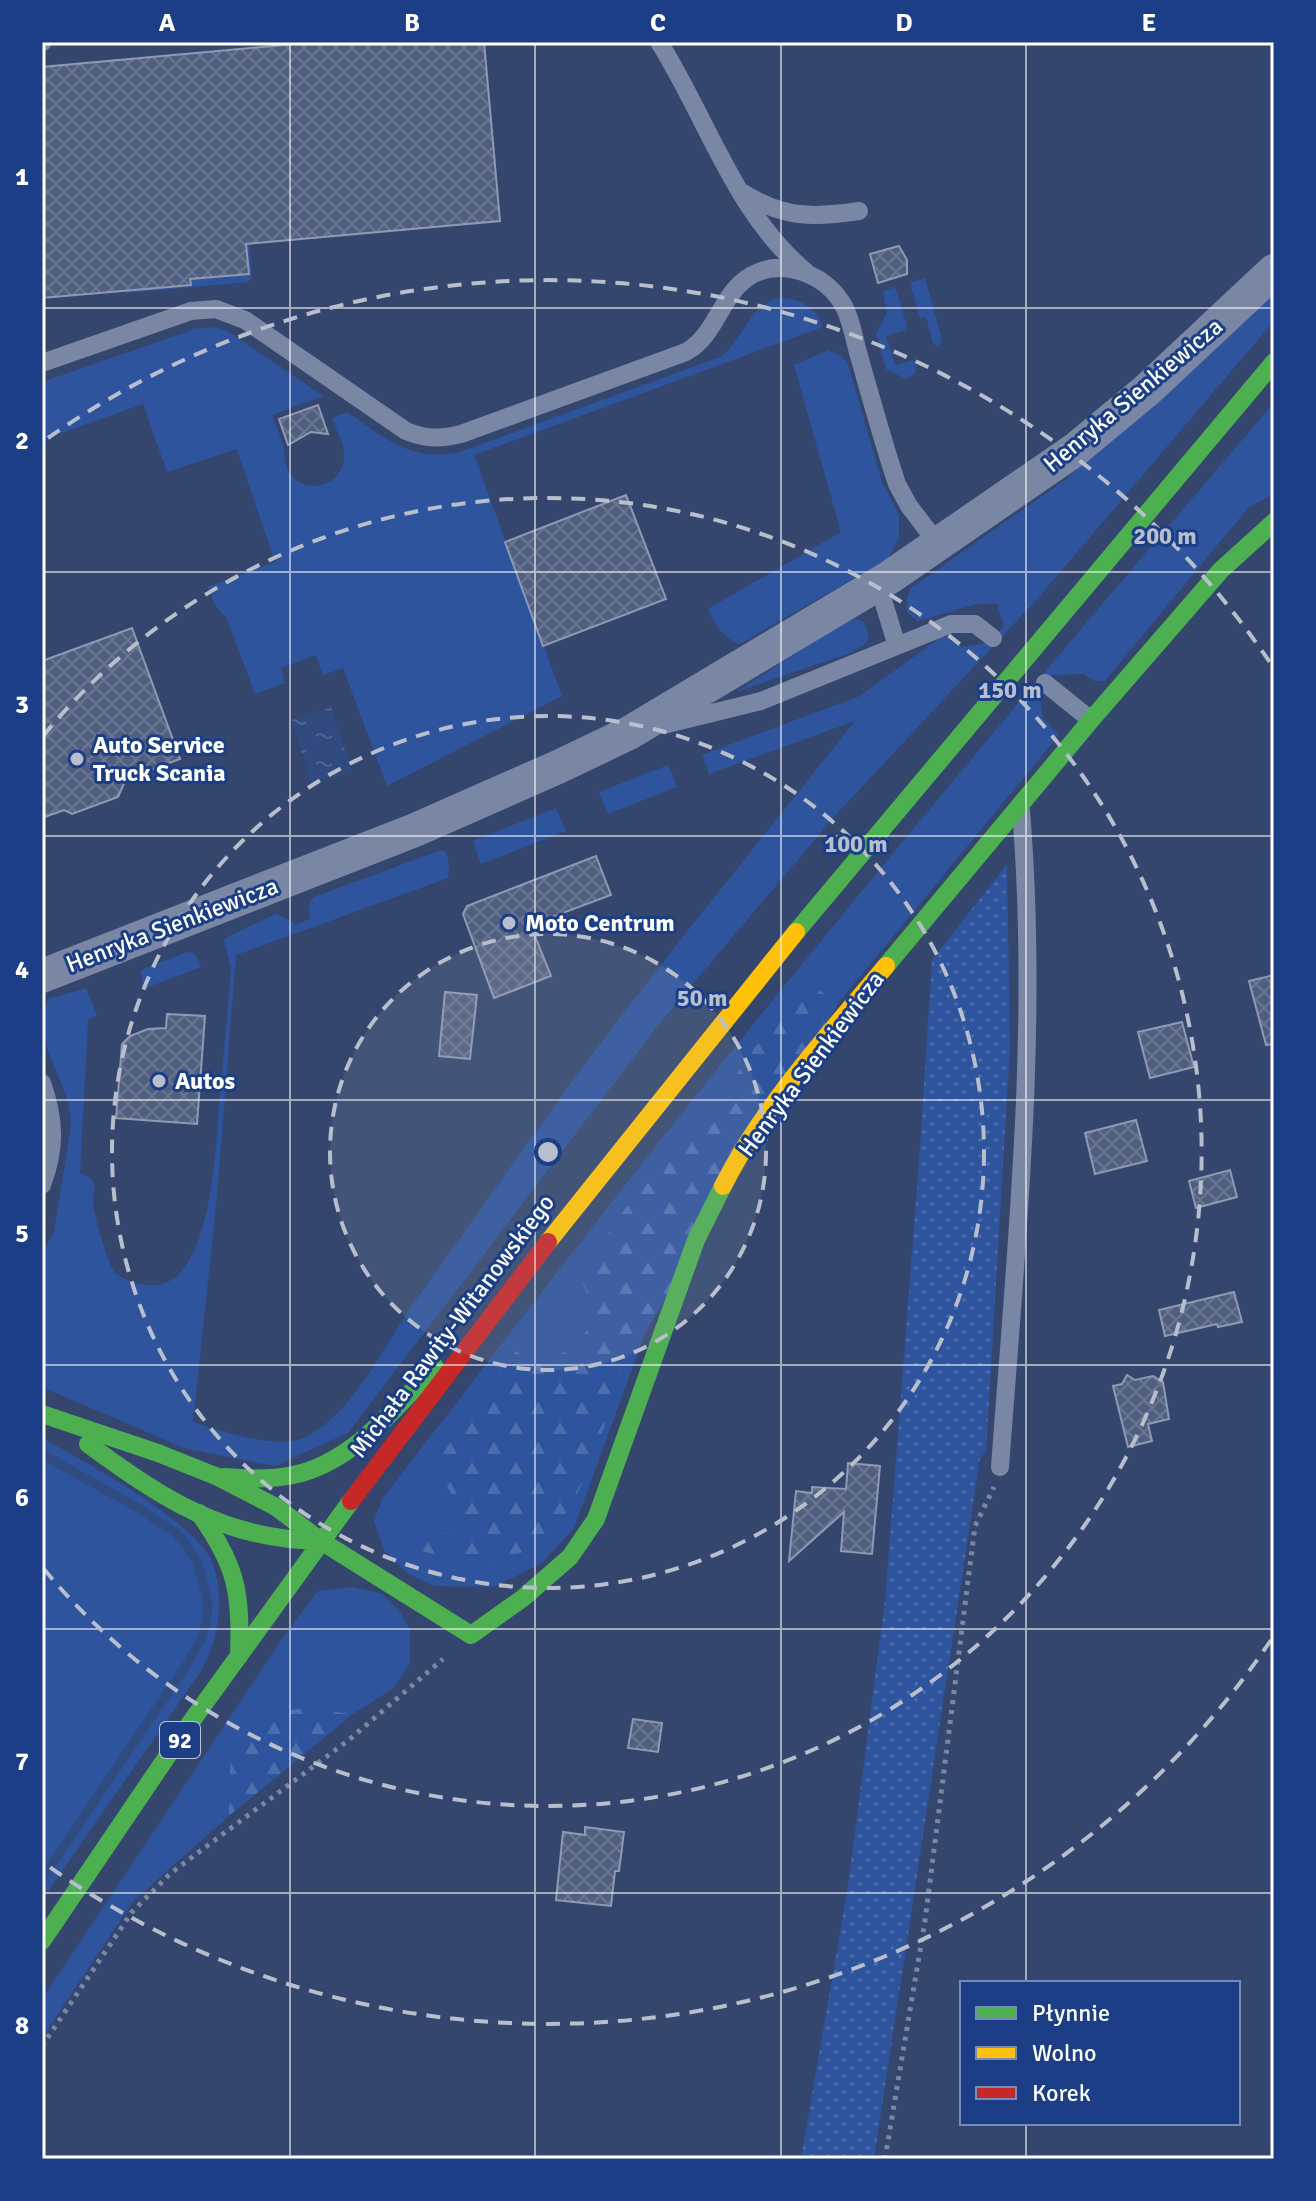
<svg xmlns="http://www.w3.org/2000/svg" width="1316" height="2201" viewBox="0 0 1316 2201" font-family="Signika,sans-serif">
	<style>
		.grass { fill: #2e549e }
		.forest { fill: url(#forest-firs) }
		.garden { fill: url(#garden-dots) }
		.water { fill: url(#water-ripples) }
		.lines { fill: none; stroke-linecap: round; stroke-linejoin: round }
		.stream { stroke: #304b7f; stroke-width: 9 }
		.building { fill: url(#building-cross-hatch); stroke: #8e99b2; stroke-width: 2 }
		.path { stroke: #7a87a4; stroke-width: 5; stroke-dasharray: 4 6; stroke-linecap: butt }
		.lane { stroke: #7a87a4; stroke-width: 18 }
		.street { stroke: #7a87a4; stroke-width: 34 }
		.fast { stroke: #4caf50; stroke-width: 18 }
		.slow { stroke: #ffc107; stroke-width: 18 }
		.jam { stroke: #c62828; stroke-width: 18 }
		.grid { fill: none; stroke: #fff; stroke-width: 2; stroke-opacity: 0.55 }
		.ring { fill: none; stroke: #b8becc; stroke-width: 4; stroke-dasharray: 14 10 }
		.poi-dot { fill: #b8becc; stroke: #1b3e87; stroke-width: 3 }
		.labels { text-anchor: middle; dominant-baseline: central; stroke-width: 6; stroke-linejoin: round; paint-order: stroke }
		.shield { fill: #1b3e87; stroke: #bbc5db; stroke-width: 2 }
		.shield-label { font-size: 22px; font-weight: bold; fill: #fff }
		.street-label { font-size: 24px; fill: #fff; stroke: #1b3e87 }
		.poi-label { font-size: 24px; font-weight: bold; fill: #fff; stroke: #1b3e87; text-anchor: start }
		.centre { fill: #b8becc; stroke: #1b3e87; stroke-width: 4 }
		.ring-label { font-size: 24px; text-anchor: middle; font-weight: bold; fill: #b8becc; stroke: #1b3e87; stroke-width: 6; stroke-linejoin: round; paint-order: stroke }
		.neatline { fill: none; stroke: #fff; stroke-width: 3 }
		.grid-label { font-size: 26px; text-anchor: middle; font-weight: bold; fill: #fff }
	</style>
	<defs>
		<pattern id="forest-firs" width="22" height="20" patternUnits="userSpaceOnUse" patternTransform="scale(2)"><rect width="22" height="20" fill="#2e549e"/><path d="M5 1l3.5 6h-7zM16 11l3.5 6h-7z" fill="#4d6ead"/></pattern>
		<pattern id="garden-dots" width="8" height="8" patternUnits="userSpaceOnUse" patternTransform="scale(2)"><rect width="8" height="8" fill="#2e549e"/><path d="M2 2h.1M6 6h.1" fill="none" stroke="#4d6ead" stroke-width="1.8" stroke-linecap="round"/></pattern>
		<pattern id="water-ripples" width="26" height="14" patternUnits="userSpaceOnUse" patternTransform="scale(2)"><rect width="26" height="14" fill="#304b7f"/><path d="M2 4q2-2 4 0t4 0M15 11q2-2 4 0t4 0" fill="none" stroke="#4f6692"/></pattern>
		<pattern id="building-cross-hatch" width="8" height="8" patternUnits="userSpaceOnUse" patternTransform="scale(2)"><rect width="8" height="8" fill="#505f7f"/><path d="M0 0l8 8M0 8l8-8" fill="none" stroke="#6a7792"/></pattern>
	</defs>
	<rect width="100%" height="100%" fill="#34466e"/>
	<!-- grass -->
	<path class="grass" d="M249,243l3,34 -4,5 -121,11 -5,-2 68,-6v-6l59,-5 -3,-30z
		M925,278l17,62 -4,6 -5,-3 -7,-26 -6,1 -9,-31 1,-5z
		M895,287l12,39 -2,4 -19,6 9,29 18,-5 3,3 -1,11 -9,5 -20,-10 -10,-35 11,-21 -4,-21z
		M1274,288v33l-235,276 -205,220 -175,207 -311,409 -73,33 -88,-17 -145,-62v-136l12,-19 17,-107c0,-45 -42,-81 -23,-126l38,-11 11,27 -9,5 -8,153c6,3 13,4 14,11 2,5 -2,12 -1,18 0,10 15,62 21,69 9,10 21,12 33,14 68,9 69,-150 73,-194 4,-40 8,-81 11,-122l-7,-30 53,-26 19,12 14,-6 -1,-15 5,-7 127,-47 5,2 3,12 -1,14 -212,77 -19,242 -24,225c27,9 79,26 107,17 48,-17 84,-93 112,-133 63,-89 126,-179 191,-266 82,-108 168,-213 252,-319l-146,53 -7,-19 158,-59 81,-59h11l10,10 26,-4 16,-16 -7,-23h-20l-59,17 -11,-9v-15l4,-9 154,-108 89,-78z
		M779,298c21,0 37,9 44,29l-349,128 88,241 -175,90 -44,-118 -20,7 -7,-20 -35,13 4,15 -30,11 -28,-75 -12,-14 -7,-18 67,-25 -38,-113 -70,23 -24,-68 -101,36v-58l153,-53 20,-2 11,3 97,66 -51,19c4,10 8,20 11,30 3,10 0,21 8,30 16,20 49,11 53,-15 2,-14 -8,-30 -12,-42l15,-6c38,26 62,49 110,41l263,-96c25,-18 27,-51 59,-59z
		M829,350l13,7 6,7 34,118 17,33v23l-11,21 -149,85c-17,-7 -23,-19 -31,-35l133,-77 -47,-167z
		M1274,403v91l-26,14 -143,173h-11l-10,-7 -32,1 -14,16 5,27 16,17 -220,267 -31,-18 -55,65 -40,62 -86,95 -34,51 4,55 -20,35 -43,18 -18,-13 -49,166 -9,18 25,31 137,-193 9,-41 17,-2 -72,197 -32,35 -48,24 -59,-1 -27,-12 -24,-24 -10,-29 8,-22c133,-172 265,-345 403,-514 160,-197 324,-390 489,-582z
		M857,618l7,4 5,15 -4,7 -15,9 -114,39 104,-67z
		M668,765l9,22 -69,27 -9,-22z
		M556,808l10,23 -85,33 -8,-23z
		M187,952l8,2 6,13 -58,22 -2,-19z
		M42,1438c40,22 157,85 171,126 12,36 6,75 -12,107l-159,229z
		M352,1587l30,7 18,18 10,18v33l-16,25 -41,26 -50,-6 -73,56 -1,52 -96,85 -91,137v-39l242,-363 34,-45z"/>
	<!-- forest -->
	<path class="forest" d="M808,984l31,18 -193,329 -17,3 -9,40 -24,79 -25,54 -30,38 -58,22 -61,-16 -1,-20 37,4 9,-17 -34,-53 83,-114 18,14 43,-18 20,-35 -16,-31 12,-24 34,-51 86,-95 40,-62z
		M303,1708l50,6 -124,102 1,-52 22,-46z"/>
	<!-- garden -->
	<path class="garden" d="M1007,864l3,184 -24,403 -6,7 -106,701h-73l47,-273 37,-285 34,-439 13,-202z"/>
	<!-- water -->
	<path class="water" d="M331,707l21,64 -41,13 -19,-64z"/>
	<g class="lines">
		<!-- stream -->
		<path class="stream" d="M42,1454l96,54 38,25 11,13 10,16 11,39 -1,18 -6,20 -12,22 -147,218"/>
	</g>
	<!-- building -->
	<path class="building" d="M316,42h168l16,179 -254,23 3,30 -59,5 1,6 -149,13v-231z
		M899,246l8,14v14l-29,9 -8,-29z
		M318,405l10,29 -17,-2 -23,13 -9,-26z
		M626,495l40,104 -123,47 -38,-104z
		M132,628l48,131 -54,20 -8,18 -46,17 -8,-4 -22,8v-157z
		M596,856l15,39 -62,23 4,11 -18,7 16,40 -57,22 -31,-84 4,-8z
		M1274,975v69l-8,1 -17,-64z
		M445,992l32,3 -7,64 -31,-3z
		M167,1014l38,2 -8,108 -81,-6 6,-74 8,-8 18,-7 18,-1z
		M1182,1022l12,45 -44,11 -12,-46z
		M1136,1120l11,41 -52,13 -10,-41z
		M1230,1170l7,27 -41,11 -7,-27z
		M1234,1292l8,30 -24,5 -1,-3 -52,12 -6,-26z
		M1127,1375l8,5 18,-4 10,6 6,37 -21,5 4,17 -24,6 -15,-61 9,-2z
		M848,1463l32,3 -8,88 -31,-3 3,-39 -55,49 7,-70 16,2v-6l34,2z
		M633,1719l29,4 -4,29 -30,-4z
		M585,1827l39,5 -5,39h-4l-4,35 -55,-6 7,-68 22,3z"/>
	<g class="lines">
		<!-- path -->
		<path class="path" d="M42,2046l90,-134 39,-39 179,-134 93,-80
			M885,2159l40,-238 50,-395 19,-39"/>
		<!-- lane -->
		<path class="lane" d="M42,42h1
			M659,42c48,76 76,171 147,230
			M743,193c41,25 70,25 116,18
			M42,363l149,-52 25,-2 29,11 161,111c19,8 35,8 55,3l225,-82c32,-18 34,-59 66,-77 31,-17 72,-1 90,28 9,14 12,36 17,53 12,42 24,86 38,128l12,22 29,38
			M878,584l19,62
			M1045,683l46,37
			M663,725l98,-24 190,-77h24l18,14
			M42,1083c13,37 14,65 0,102
			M1000,1467c16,-218 39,-438 21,-656"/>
		<!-- street -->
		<path class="street" d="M42,976l373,-146 143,-63 71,-34 261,-156 186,-128 71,-59 127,-119"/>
		<!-- fast -->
		<path class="fast" d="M796,932l478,-570
			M886,966l205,-246 130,-150 53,-48
			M42,1414l116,39 60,24 58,30 45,34 150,94 52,-37 47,-41 26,-38 100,-279 27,-54
			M88,1444c75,55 137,96 233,97
			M224,1477c23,2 46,3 69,-2 59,-12 102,-67 142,-108
			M199,1513c38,53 42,79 40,143
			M42,1941l141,-208 168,-232"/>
		<!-- slow -->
		<path class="slow" d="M723,1186c41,-81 105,-151 163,-220
			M548,1242l248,-310"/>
		<!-- jam -->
		<path class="jam" d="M351,1501l197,-259"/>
	</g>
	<!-- grid -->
	<path class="grid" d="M290,42v2117M535,42v2117M781,42v2117M1026,42v1941M42,308h1232M42,572h1232M42,836h1232M42,1100h1232M42,1365h1232M42,1629h1232M42,1893h1232M1026,2123v36"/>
	<!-- distance rings -->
	<circle cx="548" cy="1152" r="218" fill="#b8becc" fill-opacity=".12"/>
	<g class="ring">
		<circle cx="548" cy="1152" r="218"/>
		<circle cx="548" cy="1152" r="436"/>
		<path d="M43 736A654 654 0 1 1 43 1568"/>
		<path d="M1271 1640A872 872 0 0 1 48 1866M48 438A872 872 0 0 1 1271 664"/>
	</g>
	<!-- markers -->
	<g class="poi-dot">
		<circle cx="77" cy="759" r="8"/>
		<circle cx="509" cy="923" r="8"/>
		<circle cx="159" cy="1081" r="8"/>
	</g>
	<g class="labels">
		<!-- shield labels -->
		<rect class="shield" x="160" y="1722" width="40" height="36" rx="6"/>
		<g class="shield-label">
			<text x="180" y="1740">92</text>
		</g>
		<!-- street labels -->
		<g class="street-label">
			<text transform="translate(1133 395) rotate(-40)">Henryka Sienkiewicza</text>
			<text transform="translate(172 925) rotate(-21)">Henryka Sienkiewicza</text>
			<text transform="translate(811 1064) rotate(-53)">Henryka Sienkiewicza</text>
			<text transform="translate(452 1326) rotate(-53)">Michała Rawity-Witanowskiego</text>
		</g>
		<!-- poi labels -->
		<g class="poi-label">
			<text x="93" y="745">Auto Service<tspan x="93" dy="28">Truck Scania</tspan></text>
			<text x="525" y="923">Moto Centrum</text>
			<text x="175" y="1081">Autos</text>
		</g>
	</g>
	<circle cx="548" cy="1152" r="12" class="centre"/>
	<g class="ring-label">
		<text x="1165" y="544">200 m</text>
		<text x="1010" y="698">150 m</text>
		<text x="856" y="852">100 m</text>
		<text x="702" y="1006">50 m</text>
	</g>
	<!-- border -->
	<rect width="1316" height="2201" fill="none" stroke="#1b3e87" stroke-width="88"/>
	<!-- legend -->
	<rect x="960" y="1981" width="280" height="144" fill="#1b3e87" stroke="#768bb7" stroke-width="2"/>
	<rect x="976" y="2007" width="40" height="12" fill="#4caf50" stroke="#768bb7" stroke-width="2"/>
	<text x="1032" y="2021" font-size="24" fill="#ffffff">Płynnie</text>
	<rect x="976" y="2047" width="40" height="12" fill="#ffc107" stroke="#768bb7" stroke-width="2"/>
	<text x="1032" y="2061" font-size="24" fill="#ffffff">Wolno</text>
	<rect x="976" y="2087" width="40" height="12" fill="#c62828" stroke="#768bb7" stroke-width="2"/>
	<text x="1032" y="2101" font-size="24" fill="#ffffff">Korek</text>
	<rect x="44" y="44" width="1228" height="2113" class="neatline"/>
	<g class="grid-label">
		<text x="167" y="31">A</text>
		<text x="412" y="31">B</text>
		<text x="658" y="31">C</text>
		<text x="904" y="31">D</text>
		<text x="1149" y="31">E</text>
		<text x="22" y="185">1</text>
		<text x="22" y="449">2</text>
		<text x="22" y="713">3</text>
		<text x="22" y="978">4</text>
		<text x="22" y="1242">5</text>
		<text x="22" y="1506">6</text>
		<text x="22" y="1770">7</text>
		<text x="22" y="2034">8</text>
	</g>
</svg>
